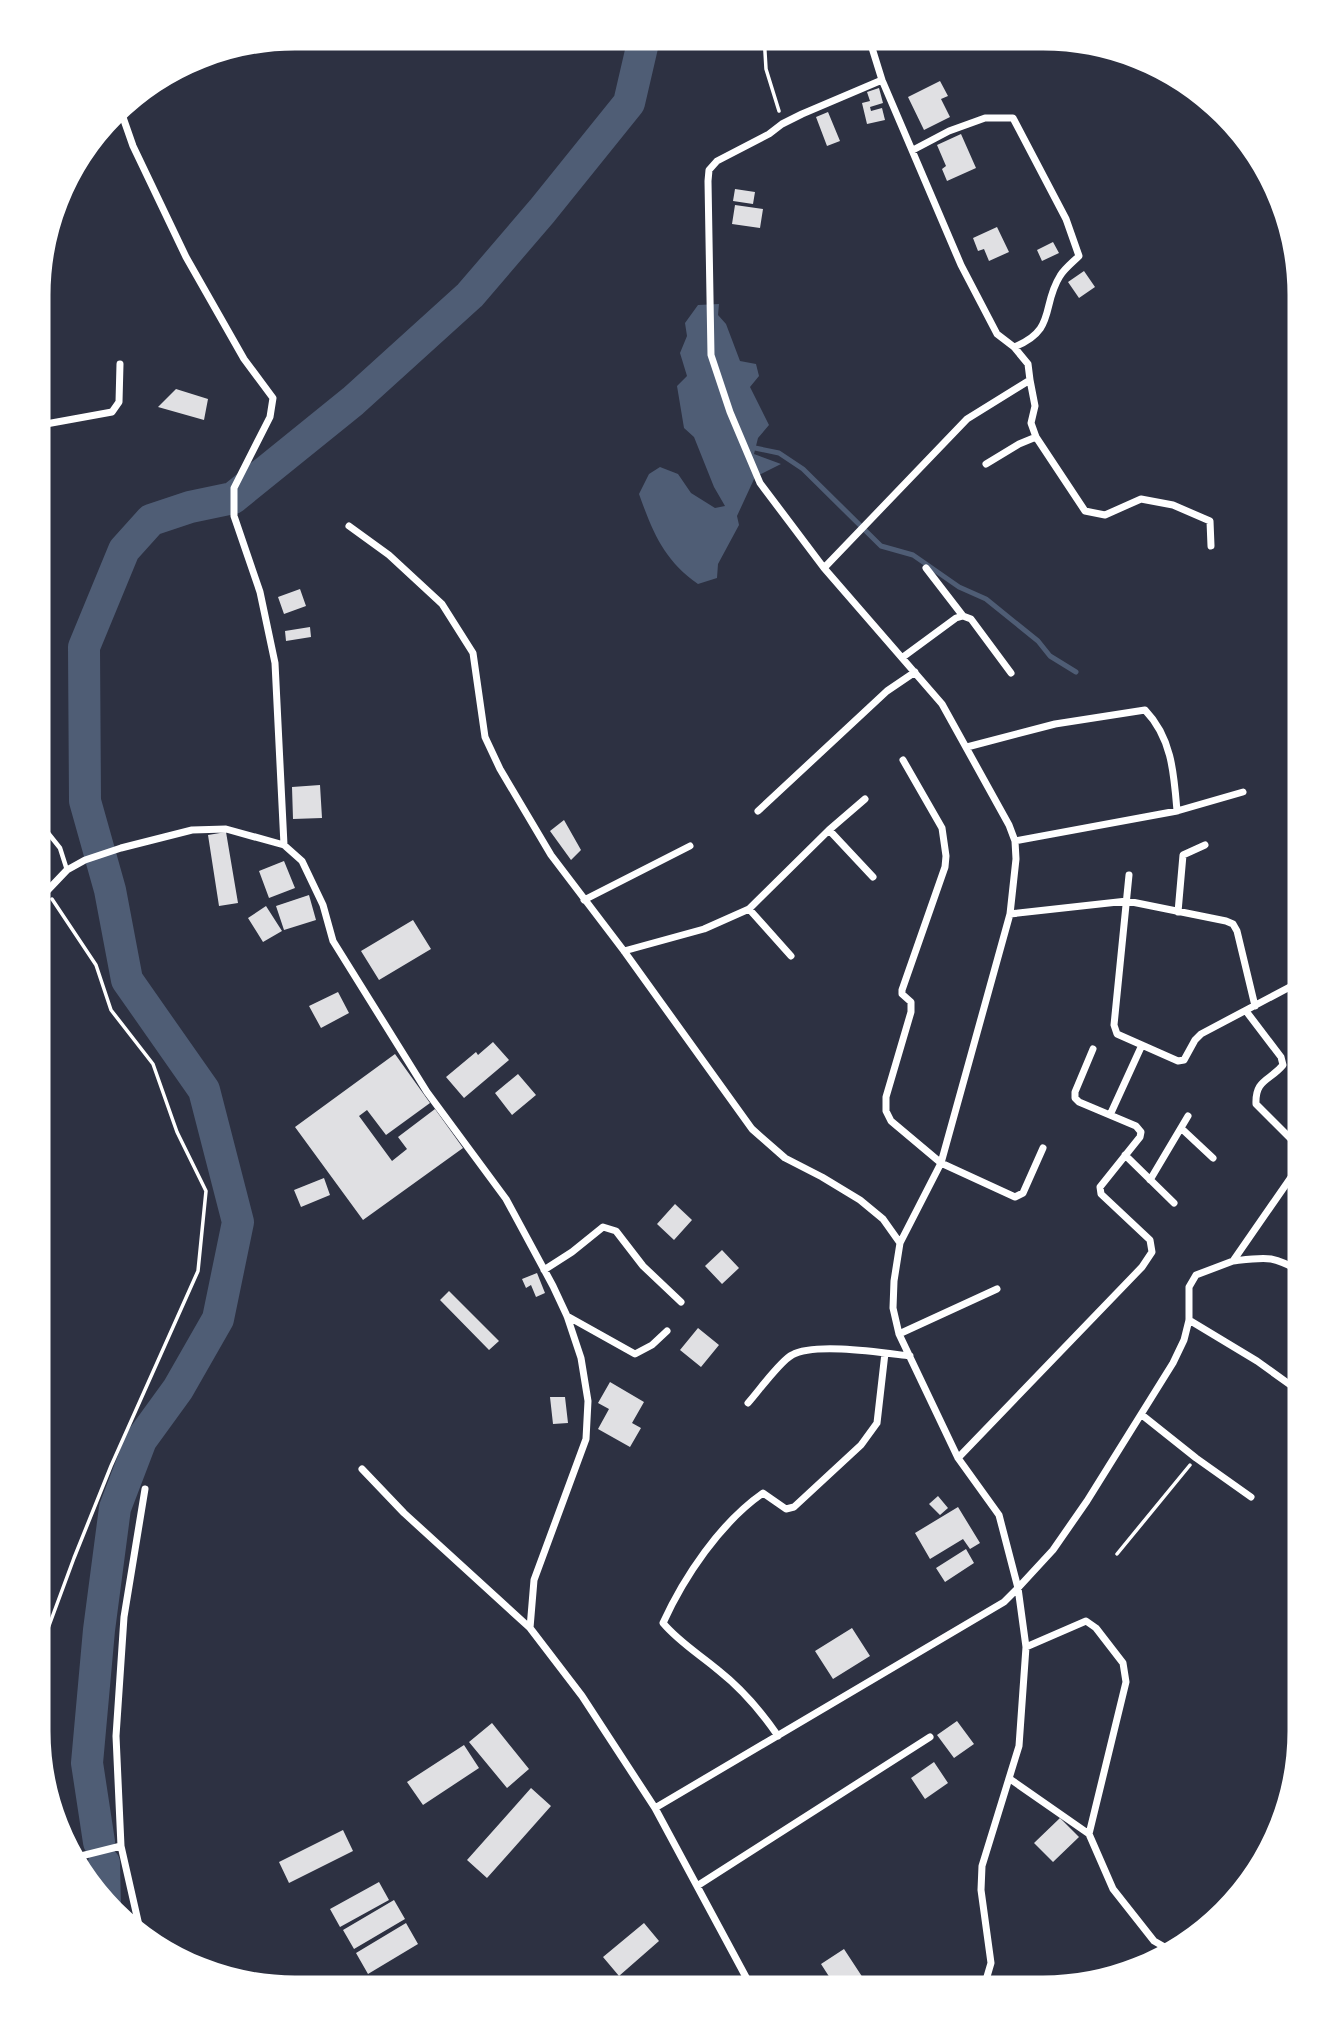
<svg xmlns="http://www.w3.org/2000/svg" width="1337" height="2026" viewBox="0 0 1337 2026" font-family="Rubik,sans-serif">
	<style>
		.water { fill: #4f5d75 }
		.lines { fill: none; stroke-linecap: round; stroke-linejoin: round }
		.stream { stroke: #4f5d75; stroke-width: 5 }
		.river { stroke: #4f5d75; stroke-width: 32 }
		.building { fill: #e0e0e3 }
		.path { stroke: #fff; stroke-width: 3.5 }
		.service { stroke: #fff; stroke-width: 4.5 }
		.minor { stroke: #fff; stroke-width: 7 }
		.rim { fill: none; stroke: #fff; stroke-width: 9 }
	</style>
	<rect width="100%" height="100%" fill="#2d3142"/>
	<!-- water -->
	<path class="water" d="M719,304l-1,11 8,9 14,37 16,3 3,12 -9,11 19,38 -11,13 -4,16 27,10 -26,13 -18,39 2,9 -21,39 -1,14 -19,6c-34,-24 -45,-51 -59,-90l10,-20 11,-7 18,7 13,19 24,15 10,-2 -11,-19 -20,-50 -10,-9 -7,-42 10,-10 -7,-23 7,-17 -2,-13 13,-18z"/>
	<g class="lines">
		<!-- stream -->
		<path class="stream" d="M755,448l24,5 24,16 78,77 32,9 46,32 27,12 52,42 12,15 26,16"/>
		<!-- river -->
		<path class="river" d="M99,1842l-12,-79 12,-133 16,-122 26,-68 37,-51 40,-70 20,-97 -34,-132 -77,-110 -17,-90 -25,-89 -1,-154 40,-97 27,-30 39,-13 43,-9 120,-97 117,-106 72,-84 87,-108 16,-69
			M104,1863l1,45"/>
	</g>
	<!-- building -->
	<path class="building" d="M940,81l8,15 -7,3 9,18 -26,13 -16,-33z
		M879,88l4,15 -13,4 1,4 11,-3 3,12 -18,4 -5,-21 8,-2 -3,-9z
		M828,112l12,29 -13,5 -11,-29z
		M961,134l15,34 -29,13 -5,-12 4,-3 -9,-21z
		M735,189l20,3 -2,12 -20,-3z
		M735,205l28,4 -3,19 -28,-4z
		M997,227l12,25 -20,9 -5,-12 -6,2 -5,-13z
		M1053,242l6,11 -17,8 -5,-11z
		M1084,271l11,16 -16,11 -11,-16z
		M176,389l32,10 -4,21 -46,-13z
		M300,589l6,17 -22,8 -6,-17z
		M310,627l1,10 -25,4 -1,-10z
		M320,785l2,33 -29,1 -1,-32z
		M564,820l17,30 -10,10 -21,-29z
		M226,832l12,71 -19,3 -11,-71z
		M284,861l11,27 -26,10 -10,-27z
		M309,895l7,25 -32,10 -8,-24z
		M266,906l16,25 -19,11 -15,-24z
		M413,920l18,29 -52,31 -18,-29z
		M338,992l11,21 -28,15 -12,-22z
		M493,1042l16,18 -45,38 -18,-21 30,-25 2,3z
		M395,1054l35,49 -44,32 -19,-25 -8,6 33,45 15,-12 -9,-12 37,-28 28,39 -100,72 -68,-93z
		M518,1074l18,21 -24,20 -17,-22z
		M324,1178l6,17 -29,12 -7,-17z
		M675,1204l17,16 -18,20 -17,-16z
		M722,1250l17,18 -17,16 -17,-18z
		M537,1273l8,20 -9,4 -5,-12 -5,3 -4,-9z
		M449,1291l50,50 -10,9 -49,-50z
		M698,1328l21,17 -18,22 -21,-17z
		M610,1382l34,20 -12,21 9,5 -11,19 -32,-18 11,-20 -11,-6z
		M550,1397h15l3,26 -15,1z
		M938,1496l10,12 -8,7 -11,-11z
		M958,1507l22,36 -10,6 -7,-10 -33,20 -15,-26z
		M966,1549l8,14 -29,19 -9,-14z
		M852,1628l18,28 -37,23 -18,-28z
		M957,1721l17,23 -20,14 -17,-23z
		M492,1723l37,46 -22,19 -38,-46z
		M464,1745l15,23 -56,37 -16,-23z
		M934,1762l14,21 -23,16 -14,-21z
		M531,1788l20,18 -64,72 -20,-18z
		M1060,1818l19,19 -26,25 -19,-19z
		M343,1830l10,21 -64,32 -10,-21z
		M379,1882l10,18 -49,27 -10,-18z
		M394,1900l11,19 -51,30 -11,-19z
		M406,1923l12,21 -50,30 -12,-21z
		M644,1923l15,18 -40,35 -16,-19z
		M844,1949l19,29 -21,14h-3l-18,-28z"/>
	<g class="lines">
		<!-- path -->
		<path class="path" d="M764,35l2,34 13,42
			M1117,1554l73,-89
			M33,1669l41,-111 37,-92 87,-195 8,-80 -29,-59 -24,-68 -42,-54 -15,-45 -44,-66"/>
		<!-- service -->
		<path class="service" d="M43,693l-5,19 -1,83 11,38 12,15 7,22"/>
		<!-- minor -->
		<path class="minor" d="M882,80l-80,34 -20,10 -13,10 -52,27 -8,9 -1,11 3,174 19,57 30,71 64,85 118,136 67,121 6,16 1,18 -6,55 -69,249 -41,80 -6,38 -1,27 6,26 59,124 41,57 19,73 8,59 -7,99 -37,120 -1,24 10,73 -5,17 -9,13
			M118,103l15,43 53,111 58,102 29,39 -3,19 -36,71v28l26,76 15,71 9,182
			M913,150l36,-19 36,-13h28l53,101 13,37c-6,6 -15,13 -19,20 -19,30 -3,54 -46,71
			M1030,380l5,26 -4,17 5,14 49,74 20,4 36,-16 32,6 37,16 1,25
			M35,426l77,-14 7,-10 1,-38
			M986,464l33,-20 17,-7
			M349,526l40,29 53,49 31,49 12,84 15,32 51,86 73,96 128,178 33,29 37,19 38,23 23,19 17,24
			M824,568l143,-149 63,-39 -2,-16 -14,-17 -17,-13 -36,-69 -79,-185 -14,-45
			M926,568l37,48
			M903,657l53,-39 7,-2 8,3 40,54
			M967,747l88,-23 90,-14c27,28 29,64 32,101
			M903,760l39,68 4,28 -1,11 -43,123v4l9,8v10l-25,85v14l5,10 50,42 74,34 8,-4 20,-45
			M758,811l129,-120 28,-19
			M829,830l44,47
			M1015,841l162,-30 66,-19
			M1129,875l-15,150 3,9 61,27 6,-1 11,-20 6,-6 102,-54
			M35,899l12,-8 20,-21 18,-10 36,-12 71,-18 34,-1 58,16 18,16 21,44 10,36 94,151 79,107 47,87 14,30 14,42 7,43 -2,38 -52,141 -4,48 52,68 73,112 99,184
			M584,900l106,-54
			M749,909l42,47
			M1178,912l5,-57 22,-10
			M1010,914l117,-13 99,20 7,3 4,7 18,75
			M624,951l80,-22 45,-20 80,-79 36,-31
			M1110,1115l32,-70
			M1182,1129l31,29
			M1125,1155l49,48
			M1150,1180l38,-64
			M1233,1261c34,-4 40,-6 70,12
			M544,1270l28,-18 31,-25 13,4 27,35 38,36
			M567,1316l68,38 17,-9 15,-14
			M1189,1320l68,41 46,33
			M899,1334l98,-45
			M748,1403c10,-11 32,-42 44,-48 23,-13 92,-2 118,1
			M1142,1415l54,43 55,39
			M958,1458l184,-191 10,-15 -2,-12 -49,-46 -1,-7 40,-50 1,-5 -5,-6 -57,-24 -4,-4v-6l18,-43
			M362,1469l42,44 126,115
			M1026,1647l60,-26 10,7 27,35 3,19 -37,152
			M778,1736c-17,-25 -36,-47 -60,-66 -19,-16 -39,-28 -55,-47 21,-46 57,-100 100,-130l23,16 8,-2 67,-62 16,-22 8,-70
			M1010,1779l79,55 24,55 41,52 14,8 15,-1 21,-12
			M655,1808l349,-206 14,-14 35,-38 34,-49 86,-138 11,-23 5,-20v-33l7,-12 37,-14 70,-101v-9l-47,-47c-1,-25 14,-23 27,-39l-2,-8 -35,-46
			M69,1859l52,-13
			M697,1886l233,-149
			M143,1943l-22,-97 -5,-110 8,-119 21,-128"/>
	</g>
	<!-- crop -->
	<path d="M0 0H1337V2026H0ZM295 46H1043A249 249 0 0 1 1292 295V1731A249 249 0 0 1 1043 1980H295A249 249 0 0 1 46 1731V295A249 249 0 0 1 295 46Z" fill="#fff" fill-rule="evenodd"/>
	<path class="rim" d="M295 46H1043A249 249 0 0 1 1292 295V1731A249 249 0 0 1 1043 1980H295A249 249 0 0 1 46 1731V295A249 249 0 0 1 295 46Z"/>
</svg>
